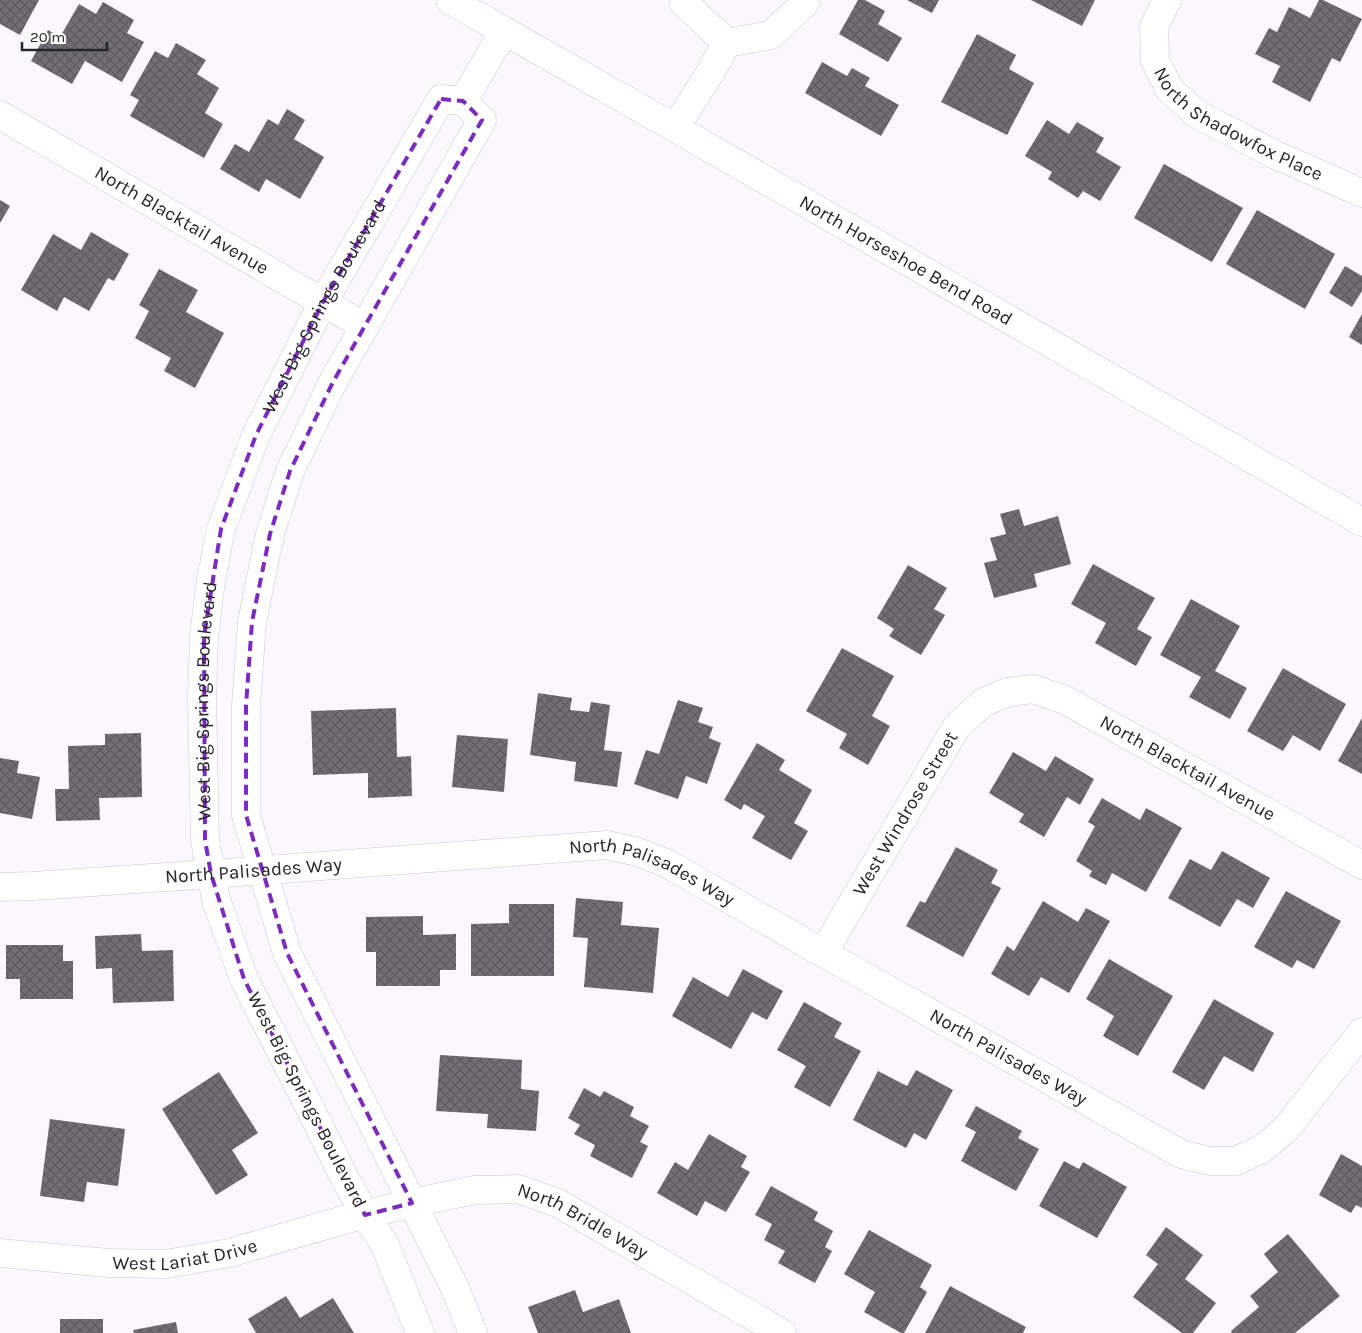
<svg xmlns="http://www.w3.org/2000/svg" width="1362" height="1333" viewBox="0 0 1362 1333" font-family="Karla,sans-serif">
	<style>
		.building { fill: url(#building-cross-hatch) }
		.lines { fill: none; stroke-linecap: round; stroke-linejoin: round }
		.minor-casing { stroke: #ccc8d2; stroke-width: 29 }
		.minor { stroke: #fff; stroke-width: 28 }
		.marked { fill: none; stroke: #7b2cbf; stroke-width: 4; stroke-dasharray: 10 6; stroke-linejoin: round }
		.labels { text-anchor: middle; dominant-baseline: central; stroke-width: 4; stroke-linejoin: round; paint-order: stroke }
		.street-label { font-size: 19px; fill: #262529; stroke: #fff }
	</style>
	<defs>
		<pattern id="building-cross-hatch" width="8" height="8" patternUnits="userSpaceOnUse" patternTransform="scale(1.25)"><rect width="8" height="8" fill="#726e77"/><path d="M0 0l8 8M0 8l8-8" fill="none" stroke="#5d5a62"/></pattern>
	</defs>
	<rect width="100%" height="100%" fill="#faf8fe"/>
	<!-- building -->
	<path class="building" d="M0,0h39l-19,35 -20,-11z
		M858,0h7l20,11 -7,13 24,14 -14,24 -49,-28z
		M907,0h32l-7,13z
		M1031,0h64l-13,26z
		M1319,0h4l39,19 -22,43 -8,-4 -22,44 -38,-20 8,-16 -25,-12 14,-26 8,4 12,-25 21,11z
		M103,2l31,18 -7,13 17,9 -22,40 -37,-21 -13,23 -41,-23 17,-31 12,7 19,-33 17,10z
		M977,34l39,21 -7,14 25,14 -27,52 -66,-33z
		M176,43l30,17 -9,14 22,14 -14,25 18,11 -19,34 -74,-42 9,-16 -9,-5 25,-44 13,7z
		M822,62l25,14 5,-8 18,10 -5,8 34,19 -18,31 -76,-43z
		M287,109l18,11 -11,19 30,18 -24,42 -34,-20 -7,13 -39,-23 15,-25 14,8 19,-33 10,6z
		M1047,120l22,14 8,-12 27,16 -8,14 25,15 -21,34 -17,-10 -5,7 -30,-19 4,-7 -27,-16z
		M1164,164l79,44 -31,54 -78,-44z
		M0,200l10,6 -10,17z
		M1257,210l78,44 -30,55 -79,-45z
		M91,232l38,22 -15,27 -6,-3 -19,33 -25,-14 -7,14 -36,-21 32,-56 28,16z
		M1345,266l17,10v15l-10,16 -23,-14z
		M159,269l39,21 -12,22 38,21 -29,55 -31,-17 7,-13 -36,-20 14,-27 -10,-6z
		M1362,314v31l-13,-8z
		M1019,509l5,17 34,-10 13,48 -37,10 3,13 -43,11 -10,-35 13,-3 -7,-22 16,-4 -6,-20z
		M1093,564l62,34 -18,31 15,8 -16,29 -41,-23 11,-20 -35,-19z
		M908,565l39,23 -13,21 11,6 -24,40 -32,-19 5,-7 -17,-11z
		M1191,599l49,27 -25,45 32,17 -17,31 -41,-22 12,-20 -41,-22z
		M842,648l52,28 -22,40 18,10 -22,39 -29,-17 8,-14 -41,-23z
		M1283,668l63,36 -26,47 -27,-16 -10,16 -36,-20z
		M538,693l34,5 -2,12 19,2 2,-10 19,3 -6,45 18,2 -5,35 -43,-6 2,-19 -46,-7z
		M678,700l25,8 -5,14 15,5 -4,11 12,5 -14,41 -21,-8 -8,23 -44,-15 12,-34 13,4z
		M396,708l1,49 14,-1 1,40 -44,2v-25l-55,2 -2,-64z
		M1362,718v56l-24,-13z
		M141,733l1,64 -43,1 1,22 -44,1 -1,-32h14l-1,-43 37,-1v-11z
		M457,735l51,4 -4,53 -52,-5z
		M757,743l28,17 -6,10 33,20 -18,33 14,8 -17,29 -39,-22 13,-22 -21,-12 -3,6 -17,-10z
		M1013,752l33,19 9,-15 39,23 -14,26 -13,-8 -23,40 -25,-15 5,-8 -35,-21z
		M0,758l19,3 -2,12 23,4 -8,42 -32,-6z
		M1102,798l38,22 6,-12 36,20 -36,64 -34,-19 -6,12 -17,-9 3,-5 -16,-10 19,-35 -7,-4z
		M956,847l42,23 -7,13 10,5 -38,69 -57,-31 14,-25 5,2z
		M1222,851l48,27 -17,30 -16,-9 -17,28 -52,-29 22,-39 21,11z
		M1286,891l55,30 -27,48 -17,-9 -5,8 -38,-21z
		M576,898l47,4 -2,23 38,3 -6,65 -69,-6 4,-49 -15,-1z
		M1043,901l35,21 8,-14 24,13 -41,72 -28,-16 -12,19 -38,-22 16,-28 7,5z
		M509,904h45v72h-83v-52l38,-1z
		M423,916v19l33,-1v36h-16v16h-64v-34h-10v-35z
		M141,934l1,17 31,-1 1,51 -61,2 -1,-35 -16,1 -1,-33z
		M6,945h57v16h10v38h-53v-20h-14z
		M1109,959l64,37 -35,60 -35,-20 11,-20 -28,-17z
		M743,969l40,22 -16,29 -15,-8 -21,37 -59,-33 21,-39 35,20z
		M1214,999l60,34 -21,39 -29,-16 -20,34 -32,-18z
		M804,1002l38,21 -8,14 27,14 -31,56 -36,-20 12,-21 -29,-16z
		M440,1055l82,5 -1,29 18,2 -3,40 -49,-3 1,-14 -52,-3z
		M916,1070l37,20 -27,50 -12,-7 -8,15 -53,-28 25,-49 29,15z
		M219,1072l39,61 -26,17 16,25 -32,20 -54,-86z
		M584,1088l16,9 4,-6 30,16 -4,9 19,10 -9,16 8,4 -16,32 -42,-22 5,-11 -21,-11 6,-9 -12,-7z
		M976,1106l46,25 -4,7 21,11 -23,42 -55,-30 15,-29 -11,-6z
		M50,1119l75,10 -7,57 -31,-4 -3,20 -44,-6z
		M709,1134l38,22 -6,11 9,5 -24,40 -21,-11 -8,15 -40,-23 18,-31 13,8z
		M1341,1154l21,12v42l-6,-3 -5,8 -32,-18z
		M1064,1161l15,8 4,-7 44,25 -30,51 -58,-32z
		M771,1186l47,26 -4,8 19,11 -8,16 7,4 -17,32 -37,-20 7,-12 -21,-11 8,-16 -17,-9z
		M1166,1227l37,28 -18,24 31,24 -23,30h-11l-49,-36 25,-33 -12,-9z
		M869,1230l63,35 -12,22 7,5 -23,41h-3l-37,-21 11,-20 -31,-18z
		M1288,1234l52,62 -45,37h-63l-1,-2 28,-24 -9,-11 28,-24 -14,-18z
		M950,1286l76,41 -3,6h-98z
		M575,1290l8,22 36,-13 12,34h-93l-10,-26z
		M286,1296l14,22 33,-20 21,35h-98l-8,-14z
		M60,1319h43v14h-43z
		M176,1322l2,11h-44l-1,-3z"/>
	<g class="lines">
		<defs>
			<g id="minor">
				<path id="s1" d="M450,0l225,128 687,394"/>
				<path d="M685,0l-1,3 43,40"/>
				<path id="s2" d="M1167,0l-13,27 1,34 15,29 27,24 79,41 86,38"/>
				<path d="M463,101l41,-70"/>
				<path id="s3" d="M0,115l364,211"/>
				<path d="M675,128l35,-55 17,-30 44,-8 32,-30 3,-5"/>
				<path id="s4" d="M0,887l33,-1 178,-12 396,-29 31,7 30,12 155,89 358,201 29,7h26l26,-12 23,-19 77,-98"/>
				<path id="s5" d="M823,953l134,-227 27,-24 24,-10 25,-3 32,11 297,165"/>
				<path id="s6" d="M0,1253l109,10 57,1 63,-11 111,-32 72,-18 63,-13 43,-1 40,14 224,130"/>
				<path id="s7" d="M420,1333l-35,-88 -20,-30 -24,-44 -25,-51 -72,-141 -28,-79 -11,-60 -3,-142 2,-62 7,-56 10,-51 35,-94 67,-133 118,-203 22,2 19,19 -149,262 -43,89 -20,63 -18,88 -6,84v109l41,138 168,335 18,45"/>
			</g>
		</defs>
		<!-- minor casing -->
		<use href="#minor" class="minor-casing"/>
		<!-- minor -->
		<use href="#minor" class="minor"/>
	</g>
	<!-- marked area -->
	<path class="marked" d="M441,99l22,2 19,19 -149,262 -43,89 -20,63 -18,88 -6,84v109l41,138 125,250 -47,12 -121,-236 -33,-105 -6,-34 -1,-204 17,-107 35,-94 67,-133z"/>
	<g class="labels">
		<!-- street labels -->
		<g class="street-label">
			<text stroke="none"><textPath href="#s2" startOffset="172">North Shadowfox Place</textPath></text>
			<text stroke="none"><textPath href="#s3" startOffset="210">North Blacktail Avenue</textPath></text>
			<text stroke="none"><textPath href="#s1" startOffset="525">North Horseshoe Bend Road</textPath></text>
			<text stroke="none"><textPath href="#s7" startOffset="1099">West Big Springs Boulevard</textPath></text>
			<text stroke="none"><textPath href="#s7" startOffset="680">West Big Springs Boulevard</textPath></text>
			<text stroke="none"><textPath href="#s5" startOffset="525">North Blacktail Avenue</textPath></text>
			<text stroke="none"><textPath href="#s5" startOffset="162">West Windrose Street</textPath></text>
			<text stroke="none"><textPath href="#s4" startOffset="254">North Palisades Way</textPath></text>
			<text stroke="none"><textPath href="#s4" startOffset="659">North Palisades Way</textPath></text>
			<text stroke="none"><textPath href="#s4" startOffset="1064">North Palisades Way</textPath></text>
			<text transform="translate(307 1100) rotate(63)">West Big Springs Boulevard</text>
			<text stroke="none"><textPath href="#s6" startOffset="600">North Bridle Way</textPath></text>
			<text stroke="none"><textPath href="#s6" startOffset="186">West Lariat Drive</textPath></text>
		</g>
	</g>
	<!-- scale -->
	<path d="M22 42v8h85v-8" fill="none" stroke="#262529" stroke-width="2.5"/>
	<text x="30" y="42" font-size="15" fill="#262529" stroke="#ffffff" stroke-width="4" paint-order="stroke">20 m</text>
</svg>
